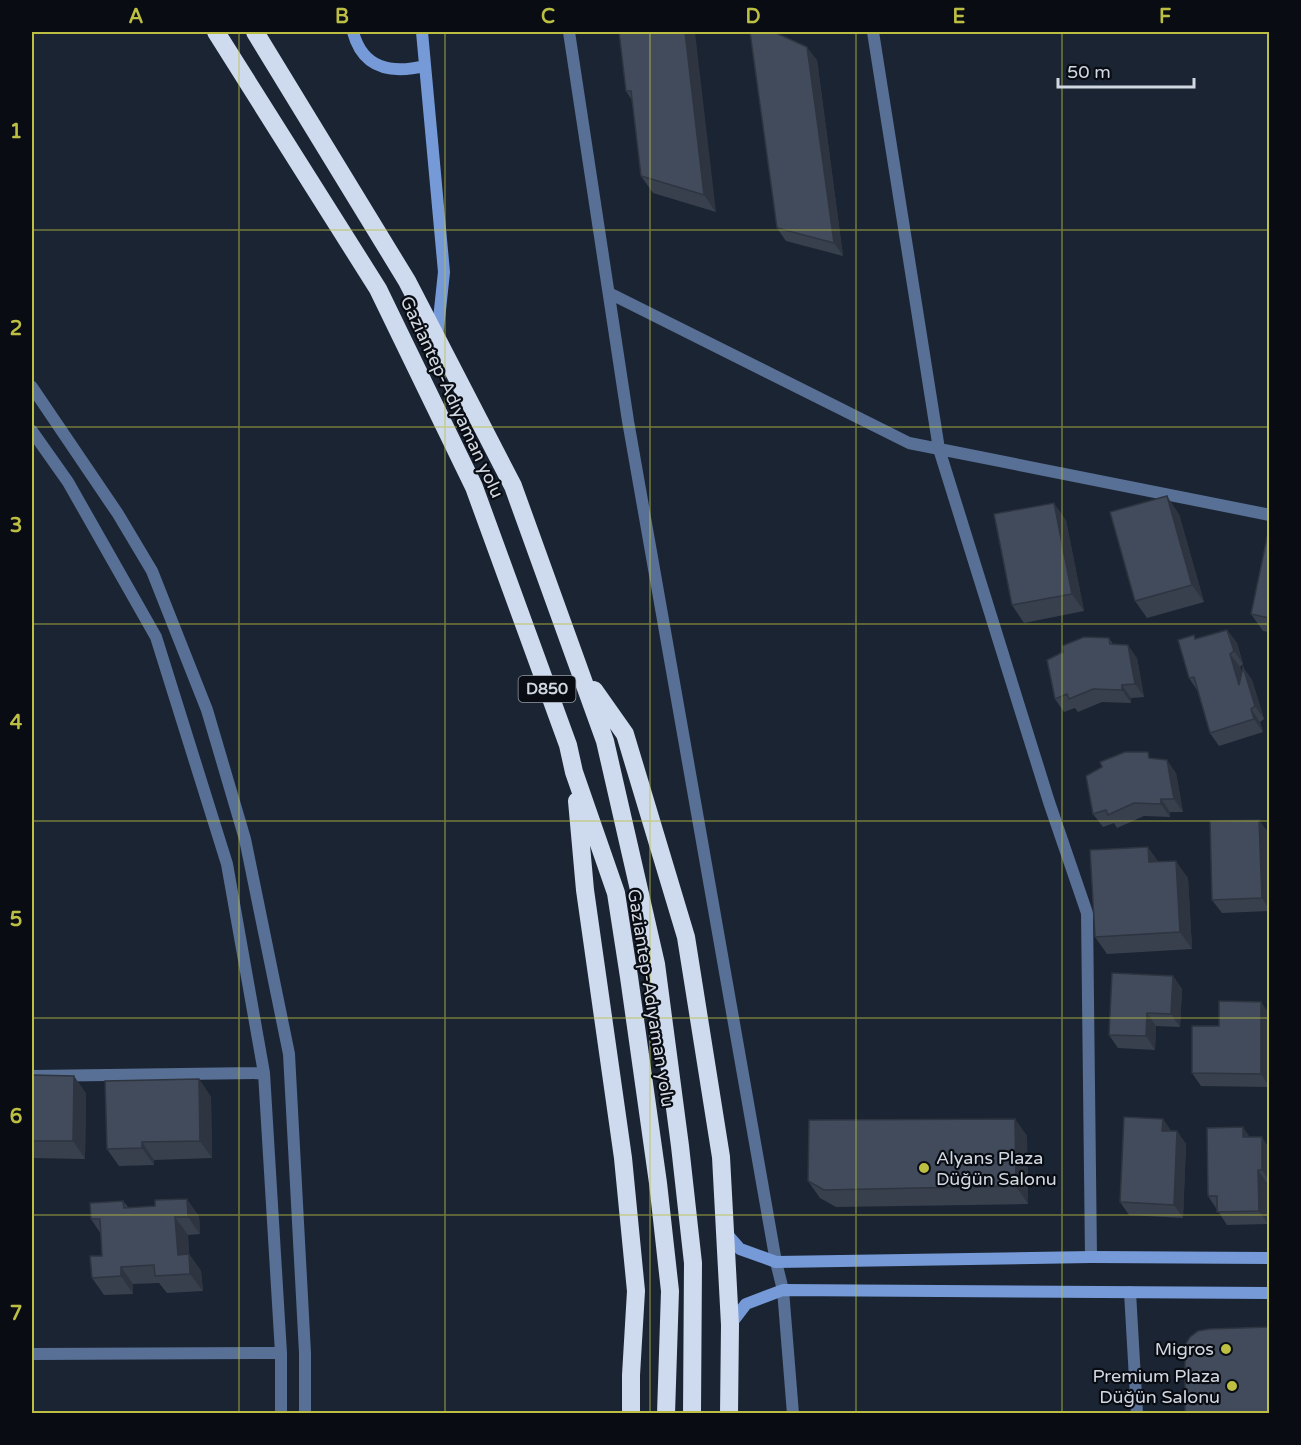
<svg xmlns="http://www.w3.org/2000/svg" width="1301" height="1445" viewBox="0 0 1301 1445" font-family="'Varela Round',sans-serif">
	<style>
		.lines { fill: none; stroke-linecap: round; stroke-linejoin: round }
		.street { stroke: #587095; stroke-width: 12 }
		.secondary { stroke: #759ad7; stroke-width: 12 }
		.highway { stroke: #cedaed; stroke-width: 18 }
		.wall { fill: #38404e }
		.shaded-wall { fill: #2e3440 }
		.building { fill: #414b5b; stroke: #2e3440; stroke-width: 1.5 }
		.grid { fill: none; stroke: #bdbf43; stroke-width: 1.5; stroke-opacity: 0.55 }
		.poi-dot { fill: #bdbf43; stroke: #090d13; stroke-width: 2 }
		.labels { text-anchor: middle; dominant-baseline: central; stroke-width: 4.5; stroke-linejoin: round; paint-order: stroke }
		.shield { fill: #090d13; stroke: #969ba4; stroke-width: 1.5 }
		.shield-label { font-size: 16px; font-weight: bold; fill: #d2d8e2 }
		.street-label { font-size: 18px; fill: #d2d8e2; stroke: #090d13 }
		.poi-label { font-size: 18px; fill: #d2d8e2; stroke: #090d13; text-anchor: end }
		.neatline { fill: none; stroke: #bdbf43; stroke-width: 2 }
		.grid-label { font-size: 20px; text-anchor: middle; font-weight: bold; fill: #bdbf43 }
	</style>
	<rect width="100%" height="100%" fill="#1b2432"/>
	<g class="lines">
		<!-- street -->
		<path class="street" d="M569,32l59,389 148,841 7,28 10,124
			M873,32l66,417 110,353 38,111 4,344
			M609,293l300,150 361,72
			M32,387l86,127 34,57 55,139 38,129 44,215 16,299v61
			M32,431l36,51 88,155 71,227 37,209 17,280v61
			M32,1076l232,-3
			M1130,1292l7,122
			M32,1354l249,-1"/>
		<!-- secondary -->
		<path class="secondary" d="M353,32c10,37 38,42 72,34
			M422,32l22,240 -7,66
			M726,1233l14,16 36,13 315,-5 179,1
			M730,1325l16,-21 37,-14 487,3"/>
		<!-- highway -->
		<path class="highway" d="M216,32l162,257 96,198 94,258 6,27 42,121 13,84 29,206 12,108 -4,123
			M255,32l152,249 106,205 92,255 51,223 24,182 13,117 -1,151
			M594,690l31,44 61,203 35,220 9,168 -1,89
			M577,801l8,89 38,268 13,133 -5,84v39"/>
	</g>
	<!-- wall -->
	<path class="wall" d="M619,32l97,180 -63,-19 -12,-17 -9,-76 -6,-9z
		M817,60l26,196 -57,-15 -9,-13z
		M1179,514l25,88 -57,16 -12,-17z
		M1066,520l18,91 -60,12 -12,-18z
		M1269,528v104l-6,-1 -12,-17z
		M1227,630l10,13 6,21 -3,3 2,7 1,-7 9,13 12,39 -4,3 3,10 -44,14 -9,-13 -13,-43 -8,-12 8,-39z
		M1109,638l4,6 24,14 7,39 -13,1v5l-29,-1 -24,10 -3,-4 -11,4 -9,-13z
		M1152,758l24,15 7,39h-13v5l-26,-1 -27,12 -3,-5 -11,4 -10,-13z
		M1269,833v78l-47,2 -10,-13z
		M1158,862l30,16 4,71 -85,5 -12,-17z
		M1173,976l9,13 -2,38 -24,-1 -1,24 -37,-2 -9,-13z
		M1269,1013v74l-68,-1 -9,-13 27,-47z
		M32,1075l54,18 -1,66 -53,-1z
		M199,1079l12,18 1,61 -58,2v5l-35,1 -12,-17z
		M1015,1119l12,17 1,68 -192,3 -16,-9 -12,-17z
		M1163,1119l8,12h6l9,13 -3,74 -54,-3 -9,-13z
		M1249,1137l20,11v35h-2l1,41 -41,1 -19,-29z
		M123,1201l5,6 71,9 1,18 -12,1 1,19 12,17 2,20 -36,2 -8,-10 -26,1v10l-29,1 -12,-17 10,-22 -1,-22 -10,-15z"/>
	<!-- shaded-wall -->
	<path class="shaded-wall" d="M685,32h10l21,180 -12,-17z
		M807,47l10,13 26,196 -9,-13z
		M1167,496l12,18 25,88 -12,-17z
		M1054,503l12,17 18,91 -12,-17z
		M1227,630l10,13 6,21 -9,-13z
		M1128,645l9,13 7,39 -9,-13z
		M1230,654l10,13 8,31 -9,-13z
		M1243,667l9,13 12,39 -9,-13z
		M1122,685l9,13v5l-9,-13z
		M1251,709l9,13 3,10 -9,-13z
		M1167,760l9,13 7,39 -9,-13z
		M1161,799l9,13v5l-9,-13z
		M1259,820l10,13v76l-7,-11z
		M1148,847l12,17 -11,-2z
		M1176,861l12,17 4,71 -12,-17z
		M1173,976l9,13 -2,38 -9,-13z
		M1261,1002l8,11v73l-8,-12z
		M1147,1013l9,13 -1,24 -9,-14z
		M74,1076l12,17 -1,66 -12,-18z
		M199,1079l12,18 1,61 -12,-17z
		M1015,1119l12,17 1,68 -12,-18z
		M1163,1119l9,13 -10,-1z
		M1243,1127l9,13 -9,-3z
		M1177,1131l9,13 -3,74 -9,-13z
		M1262,1137l7,11v32l-7,-10z
		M142,1142l12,18v5l-12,-17z
		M1258,1170l9,13 1,41 -9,-13z
		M187,1199l12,17 1,18 -12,-17z
		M175,1217l13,18 2,37 -12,-17z
		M189,1254l12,17 2,20 -13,-17z
		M121,1267l12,17v10l-12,-18z"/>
	<!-- building -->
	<path class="building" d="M619,32h66l19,163 -63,-19 -10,-85h-5z
		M750,32h24l33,15 27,196 -57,-15z
		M1167,496l25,89 -57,16 -25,-89z
		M1054,503l18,91 -60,11 -18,-91z
		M1269,528v90l-18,-4z
		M1227,630l7,21 -4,3 9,31 4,-18 12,39 -4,3 3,10 -44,14 -16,-56 -5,1 -11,-38 16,-5 1,4z
		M1084,637l25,1 1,6 18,1 7,39 -13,1v5l-29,-1 -24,10 -2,-5 -12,5 -8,-39 16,-8 -1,-6z
		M1125,752h23l1,6 18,2 7,39h-13v5l-27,-1 -26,12 -2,-5 -13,4 -7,-38 16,-9 -2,-5z
		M1259,820l3,78 -50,2 -2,-79z
		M1148,847l1,15 27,-1 4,71 -85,5 -5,-87z
		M1112,973l61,3 -2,38 -24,-1 -1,23 -37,-1z
		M1219,1001l42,1v72l-69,-1v-47h27z
		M32,1075l42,1 -1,65h-41z
		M199,1079l1,62 -58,1v6l-35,1 -2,-68z
		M1124,1117l39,2 -1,12h15l-3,74 -54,-3z
		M1015,1119l1,67 -192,4 -16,-9 1,-61z
		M1243,1127v10h19v33h-4l1,41 -42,1v-16h-9l-1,-68z
		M187,1199l1,18h-13l3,38 11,-1 1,20 -35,2 -1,-11 -33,2v9l-29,2 -2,-22h12l-2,-37h-9l-1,-16 33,-2 1,7 31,-2v-6z
		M1269,1327v86h-84v-68l5,-8 8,-6 11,-2z"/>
	<!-- grid -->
	<path class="grid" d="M239,32v1382M445,32v1382M650,32v1382M856,32v1382M1062,32v1382M32,230h1238M32,427h1238M32,624h1238M32,821h1238M32,1018h1238M32,1215h1238"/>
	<!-- markers -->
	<g class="poi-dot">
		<circle cx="924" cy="1168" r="6"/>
		<circle cx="1226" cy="1349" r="6"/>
		<circle cx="1232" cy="1386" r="6"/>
	</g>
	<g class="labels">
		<!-- shield labels -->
		<rect class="shield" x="518.5" y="676" width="57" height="26" rx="4.5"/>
		<g class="shield-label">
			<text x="547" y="689">D850</text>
		</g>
		<!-- street labels -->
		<g class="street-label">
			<text transform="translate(452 397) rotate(65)">Gaziantep-Adıyaman yolu</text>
			<text transform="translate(651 998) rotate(81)">Gaziantep-Adıyaman yolu</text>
		</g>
		<!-- poi labels -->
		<g class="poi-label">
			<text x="936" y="1158" text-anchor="start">Alyans Plaza<tspan x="936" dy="21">Düğün Salonu</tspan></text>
			<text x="1214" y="1349">Migros</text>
			<text x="1220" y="1376">Premium Plaza<tspan x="1220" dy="21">Düğün Salonu</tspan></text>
		</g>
	</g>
	<!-- border -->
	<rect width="1301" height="1445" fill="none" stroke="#090d13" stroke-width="66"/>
	<!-- scale -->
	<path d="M1058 78v9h136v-9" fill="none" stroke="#d2d8e2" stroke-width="3"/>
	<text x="1067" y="78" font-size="18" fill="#d2d8e2" stroke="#090d13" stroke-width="4.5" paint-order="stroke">50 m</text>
	<rect x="33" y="33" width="1235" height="1379" class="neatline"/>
	<g class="grid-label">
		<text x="136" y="23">A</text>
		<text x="342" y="23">B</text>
		<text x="548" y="23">C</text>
		<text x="753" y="23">D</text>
		<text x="959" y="23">E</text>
		<text x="1165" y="23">F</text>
		<text x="16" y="138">1</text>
		<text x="16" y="335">2</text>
		<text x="16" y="532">3</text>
		<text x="16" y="729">4</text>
		<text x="16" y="926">5</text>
		<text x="16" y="1123">6</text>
		<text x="16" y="1320">7</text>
	</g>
</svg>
